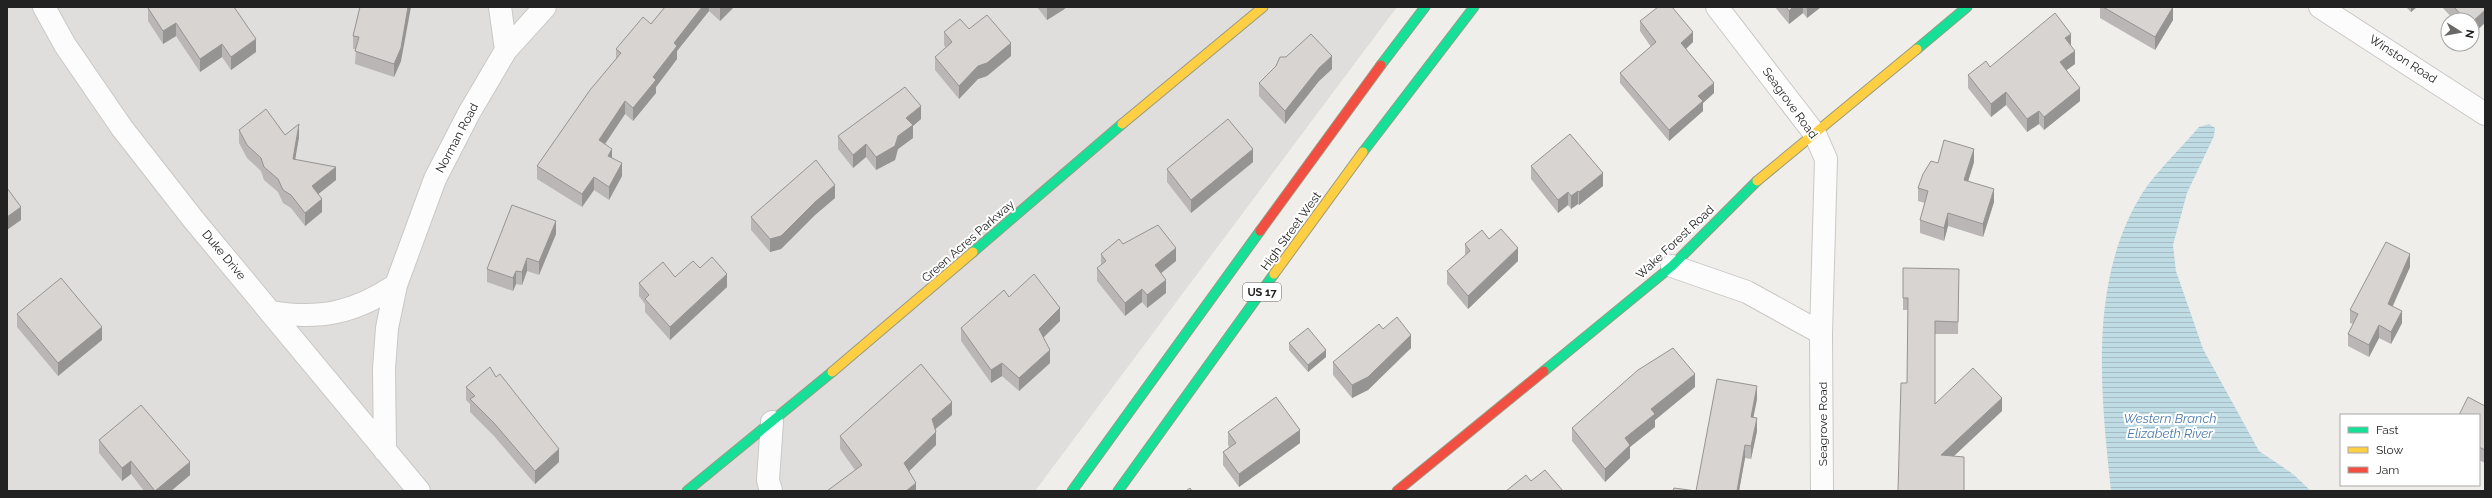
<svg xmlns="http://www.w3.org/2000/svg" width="2492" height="498" viewBox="0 0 2492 498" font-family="Raleway,sans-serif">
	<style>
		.residential { fill: #dfdedc }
		.water { fill: url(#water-rules) }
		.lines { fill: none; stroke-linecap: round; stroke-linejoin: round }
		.street-casing { stroke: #c9c8c7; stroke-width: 24 }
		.fast-casing { stroke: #999a82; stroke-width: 11 }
		.slow-casing { stroke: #999a82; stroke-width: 11 }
		.jam-casing { stroke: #999a82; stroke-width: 11 }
		.street { stroke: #fdfcfc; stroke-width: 22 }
		.fast { stroke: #16e098; stroke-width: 9 }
		.slow { stroke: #ffcf43; stroke-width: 9 }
		.jam { stroke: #f24e42; stroke-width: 9 }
		.wall { fill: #b9b6b5 }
		.shaded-wall { fill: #969493 }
		.building { fill: #d7d4d2; stroke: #969493 }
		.labels { text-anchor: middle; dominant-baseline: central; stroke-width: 4; stroke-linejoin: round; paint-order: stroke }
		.shield { fill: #fff; stroke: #646464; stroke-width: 1 }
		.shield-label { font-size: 11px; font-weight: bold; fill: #222 }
		.street-label { font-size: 12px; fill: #222; stroke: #fff }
		.water-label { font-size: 13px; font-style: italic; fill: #4a7aab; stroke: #fff }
	</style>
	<defs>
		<pattern id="water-rules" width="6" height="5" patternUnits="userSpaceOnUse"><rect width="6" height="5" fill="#bfdbe3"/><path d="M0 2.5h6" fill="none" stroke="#a4bcc2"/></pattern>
	</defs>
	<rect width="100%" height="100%" fill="#f0eeeb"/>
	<!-- residential -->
	<path class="residential" d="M7,7h1390l-362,484h-1028z"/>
	<!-- water -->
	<path class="water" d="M2209,124l6,4 -1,8 -27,57 -14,52 3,26 27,78 56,102 34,23 18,17h-200c-10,-97 -23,-207 29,-294 13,-22 42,-50 59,-70z"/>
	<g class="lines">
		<defs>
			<path id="street" d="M44,7l21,38 57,83 71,91 226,272
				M500,7l6,43
				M1717,7l98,127 11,25 -5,174 1,158
				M2320,7l165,107
				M1672,266l75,26 74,41
				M271,312c49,8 83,1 125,-27
				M385,451l-1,-82 3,-41 9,-43 39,-106 34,-66 37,-63 39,-43
				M771,491l-3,-11 4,-58"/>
			<path id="fast" d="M1917,49l50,-42
				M1381,65l44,-58
				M1363,152l111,-145
				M973,252l149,-128
				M1544,371l128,-105 85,-85
				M687,491l145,-119
				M1072,491l188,-260
				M1118,491l156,-217"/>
			<path id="slow" d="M1122,124l141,-117
				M1757,181l160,-132
				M1274,274l89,-122
				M832,372l141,-120"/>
			<path id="jam" d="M1260,231l121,-166
				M1397,491l147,-120"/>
		</defs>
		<!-- street casing -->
		<use href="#street" class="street-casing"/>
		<!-- fast casing -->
		<use href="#fast" class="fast-casing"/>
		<!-- slow casing -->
		<use href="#slow" class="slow-casing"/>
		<!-- jam casing -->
		<use href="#jam" class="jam-casing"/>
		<!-- street -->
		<use href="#street" class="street"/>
		<!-- fast -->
		<use href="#fast" class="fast"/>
		<!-- slow -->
		<use href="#slow" class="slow"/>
		<!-- jam -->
		<use href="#jam" class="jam"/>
	</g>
	<!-- wall -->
	<path class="wall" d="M360,7l41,54 -7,16 -39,-13 1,-15h-3v-13z
		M665,7h69l-14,14 -11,-10 -32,40v8l-21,28v6l-23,28 -8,-7 -20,30 17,32 -13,24 -15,-10 -12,17 -45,-28v-13l79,-107v-10l35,-25z
		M1037,7h30l-4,3 -16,10z
		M1775,7h46l-14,11 -4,-5 -14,11z
		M2100,7h73v13l-18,30 -55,-32z
		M2406,7h11l-6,5z
		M2442,7h43l-13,13h-18z
		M148,8l108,44 -25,18 -9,-13 -22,15 -24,-36 -13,8 -15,-23z
		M1640,21l53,21 -7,7 28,44 -11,10v8l-34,30 -49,-58v-10l31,-26 -11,-16z
		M969,29l42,27 -24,20 -9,3 -19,20 -24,-29v-13l11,-9 -2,-3v-13z
		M2071,46l4,18 -9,6 14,31 -36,29 -5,-6 -12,8 -21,-27 -15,12 -23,-29v-13l22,-8z
		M1332,69l-13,12 -34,43 -26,-28v-13z
		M921,119l-8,7v12l-15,11 -3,11 -19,10 -10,-13 -13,11 -15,-19v-13z
		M239,130l60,7 -4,22 41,21 -18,14 4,18 -17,14 -14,-18 -8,-5 -5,-11 -14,-12 -3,-9 -14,-13 -8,-15z
		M1253,162l-62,51 -24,-31v-13z
		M1974,162l-6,20 26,20 -11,35 -35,-11 -4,15 -24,-8v-13l5,-17 -7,-2v-13z
		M1531,166l72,20 -24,19 -1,-1 -7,5 -3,-4 -10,8 -27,-34z
		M835,198l-20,17 -34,34 -11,3 -19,-22v-13z
		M556,234l-17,41 -12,-4 -5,14 -6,-1 -3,7 -26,-9v-13z
		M1489,239l29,22 -50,48 -21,-25v-13l18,-15v-12z
		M1123,244l53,17 -15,12 5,20 -19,15 -5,-6 -17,14 -28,-35v-13l4,-3v-11z
		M2410,267l-17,39 9,17 -11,21 -12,-6 -10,19 -21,-11v-12l5,-10 -3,-1v-13z
		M700,268l27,19 -57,53 -25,-28v-8l-6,-8v-13l36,-6z
		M1903,268l56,14 -1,52h-23v70l67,7 -48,45 -47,-73 1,-73h-5z
		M1009,297l51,24 -17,16 7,26 -31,28 -17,-15 -11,7 -30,-42v-13z
		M17,314l85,26 -44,36 -41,-49z
		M1383,329l28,19 -43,42 -16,8 -19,-23v-13z
		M1289,343l37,14 -18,15 -19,-22z
		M496,377l63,85 -24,22 -41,-48 -24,-24v-8l-4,-4v-13z
		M1695,387l-40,33v7l-25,20v11l-25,24 -33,-41v-13z
		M1757,399l-4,18 4,14 -6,28 -6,-1 -6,33h-66h23z
		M2485,406v57l-6,-3v-45z
		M952,415l-17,14 1,16 -27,26 7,20 -61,-21 -15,-21v-13z
		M1228,432l72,11 -61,44 -16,-22v-13l6,-5 -1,-2z
		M99,440l91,35 -19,16h-27l-13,-17 -9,7 -23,-28z"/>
	<!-- shaded-wall -->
	<path class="shaded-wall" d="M408,7h3l-10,54 -7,16v-13z
		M702,7h7v4l-32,40v8l-21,28v6l-23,28v-13l41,-65z
		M721,7h13l-14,14v-13z
		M1047,7h20l-4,3 -16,10z
		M1793,7h10v6l-14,11v-13z
		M1807,7h14l-14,11z
		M2173,7v13l-18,30v-13z
		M2411,7h6l-6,5z
		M2485,10v13l-13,12v-13z
		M176,23v13l-13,8v-13z
		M1693,32v10l-12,11v-10z
		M2071,34v13l-6,-9z
		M256,39v13l-25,18v-13z
		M1011,43v13l-24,20 -9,3 -19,20v-13l19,-20z
		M222,44v13l-22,15v-13z
		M2075,51v13l-15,11v-13z
		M1332,56v13l-13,12 -34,43v-13l34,-43z
		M1714,83v10l-11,10v8l-34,30v-11l29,-34z
		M2080,88v13l-36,29v-13z
		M2006,92v13l-15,12v-13z
		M625,101v13l-26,39v-13z
		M921,106v13l-8,7v12l-15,11 -3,11 -19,10v-13l30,-39z
		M2039,111v13l-12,8v-13z
		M299,124v13l-6,35v-13z
		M866,144v13l-13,11v-13z
		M612,149v13l-4,-6z
		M1253,149v13l-62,51v-13z
		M1974,149v13l-10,32v-14z
		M622,163v13l-13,24v-13z
		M336,167v13l-24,19v-13z
		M1603,173v13l-24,19v-13z
		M594,177v13l-12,17v-13z
		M835,185v13l-20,17 -34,34 -11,3v-13z
		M1994,189v13l-11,35v-13z
		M1578,191v13l-7,5v-13z
		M1568,192v13l-10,8v-13z
		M322,199v13l-17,14v-13z
		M21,207v13l-14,10v-13z
		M1948,213v13l-4,15v-13z
		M556,221v13l-17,41v-13z
		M1176,248v13l-21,17v-13z
		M1518,248v13l-50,48v-13z
		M2410,254v13l-22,49v-12z
		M527,258v13l-5,14v-13z
		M516,271v13l-3,7v-13z
		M727,274v13l-57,53v-13z
		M1166,280v13l-19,15v-13z
		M1142,289v13l-17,14v-13z
		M1060,308v13l-21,21v-13z
		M2402,311v12l-11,21v-12z
		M2379,325v13l-10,19v-12z
		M102,327v13l-44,36v-13z
		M1411,335v13l-43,42 -16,8v-13z
		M1050,350v13l-31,28v-13z
		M1326,350v7l-18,15v-7z
		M1002,363v13l-11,7v-13z
		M1695,374v13l-40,33v7l-25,20v11l-25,24v-13l20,-31 26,-29z
		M1757,386v13l-6,31v-13z
		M2002,398v13l-61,57v-13z
		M952,402v13l-20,17v-13z
		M1757,418v13l-6,28v-13z
		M1300,430v13l-61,44v-13z
		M936,432v13l-32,31v-13z
		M1745,445v13l-6,33h-2z
		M559,449v13l-24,22v-13z
		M131,461v13l-9,7v-13z
		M190,462v13l-19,16h-16z
		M916,483v8h-10z"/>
	<!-- building -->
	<path class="building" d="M150,7h84l22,32 -25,18 -9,-13 -22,15 -24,-36 -13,8 -15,-23z
		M360,7h48l-7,41 -7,16 -39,-13 4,-14 -6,-1z
		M665,7h37l-28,36 3,3 -24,31 3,3 -23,28 -8,-7 -26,39 13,9 -4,7 14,7 -13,24 -15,-10 -12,17 -45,-28 53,-76 31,-37 -5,-4 27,-32 8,7z
		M1658,7h14l21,25 -12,11 33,40 -16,13 5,5 -34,29 -49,-57 36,-31 -16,-21z
		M1786,7h7l-4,4z
		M2103,7h70l-18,30z
		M2454,7h31v3l-13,12v-2h-6z
		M2055,13l16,21 -6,4 10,13 -15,11 20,26 -36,29 -5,-6 -12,8 -21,-27 -15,12 -23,-29 18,-14 4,6z
		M987,15l24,28 -24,20 -9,3 -19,20 -24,-29 17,-15 -8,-10 16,-13 9,10z
		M1311,34l21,22 -13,12 -34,43 -26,-28 17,-17 4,-9h6z
		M905,87l16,19 -15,12 7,7 -15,11 -3,10 -19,11 -10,-13 -13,11 -15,-19z
		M266,109l19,26 14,-11 -6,35 43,8 -24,19 10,13 -17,14 -14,-18 -8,-5 -5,-11 -14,-12 -3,-9 -14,-13 -8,-15z
		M1228,119l25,30 -62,51 -24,-31z
		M1570,134l33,39 -24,19 -1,-1 -7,5 -3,-4 -10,8 -27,-34z
		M1944,140l30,9 -10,31 30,9 -11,35 -35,-11 -4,15 -24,-8 8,-29 -10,-3 5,-14 8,-13 7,2z
		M816,160l19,25 -20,17 -34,34 -11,3 -19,-22z
		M7,188l14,19 -14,10z
		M512,205l44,16 -17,41 -12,-4 -5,14 -6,-1 -3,7 -26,-9z
		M1158,225l18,23 -21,17 11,15 -19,15 -5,-6 -17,14 -28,-35 9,-7 -5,-7 18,-15 4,5z
		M1501,229l17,19 -50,48 -21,-25 23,-20 -5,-7 17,-14 7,9z
		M2386,242l24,12 -22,50 14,7 -11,21 -12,-7 -10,20 -21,-11 10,-20 -8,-4z
		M712,257l15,17 -57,53 -25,-28 4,-4 -10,-12 24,-21 12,15 18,-16 7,7z
		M1903,268l56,1 -1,53 -23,-1v83l38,-36 29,30 -61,57 23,2v34h-66l3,-108h6l1,-85h-5z
		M1034,274l26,34 -21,21 11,21 -31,28 -17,-15 -11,7 -30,-42 43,-38 5,7z
		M61,278l41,49 -44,36 -41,-49z
		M1397,317l14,18 -43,42 -16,8 -19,-23 46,-38 4,5z
		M1308,328l18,22 -18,15 -19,-22z
		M1673,348l22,26 -44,35 4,5 -30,24 5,7 -25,24 -33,-41 66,-58z
		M921,364l31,38 -20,17 4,13 -32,31 12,20 -10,8h-79l35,-26 -22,-29z
		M490,367l6,10 4,-3 59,75 -24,22 -41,-48 -24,-24 5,-3 -9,-9z
		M1717,379l40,7 -6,31 6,1 -6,28 -6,-1 -8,46h-64l1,-3 22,3z
		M1276,397l24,33 -61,44 -16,-22 13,-9 -8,-11z
		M2468,397l17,9v44l-6,-3v-32h-20z
		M141,405l49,57 -35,29 -24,-30 -9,7 -23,-28z
		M1545,470l18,21h-57l20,-16 5,6z
		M1190,488l2,3h-6z"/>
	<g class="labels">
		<!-- shield labels -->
		<rect class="shield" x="1243" y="283" width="38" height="18" rx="3"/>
		<g class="shield-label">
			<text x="1262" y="292">US 17</text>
		</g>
		<!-- street labels -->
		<g class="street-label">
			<text transform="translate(2403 59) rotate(33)">Winston Road</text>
			<text transform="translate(1790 103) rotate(54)">Seagrove Road</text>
			<text transform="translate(457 138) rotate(-62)">Norman Road</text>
			<text transform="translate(1291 231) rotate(-54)">High Street West</text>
			<text transform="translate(968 241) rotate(-41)">Green Acres Parkway</text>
			<text transform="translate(1675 242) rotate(-43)">Wake Forest Road</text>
			<text transform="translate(224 255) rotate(50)">Duke Drive</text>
			<text transform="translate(1823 424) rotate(-90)">Seagrove Road</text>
		</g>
		<!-- water labels -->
		<g class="water-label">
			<text x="2170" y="418">Western Branch<tspan x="2170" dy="15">Elizabeth River</tspan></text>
		</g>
	</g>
	<!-- border -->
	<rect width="2492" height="498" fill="none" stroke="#222222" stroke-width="16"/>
	<!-- legend -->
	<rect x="2340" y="414" width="140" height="72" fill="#ffffff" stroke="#a7a7a7"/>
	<rect x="2348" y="427" width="20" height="6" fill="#16e098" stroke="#a7a7a7"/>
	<text x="2376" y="434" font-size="12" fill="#222222">Fast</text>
	<rect x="2348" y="447" width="20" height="6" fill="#ffcf43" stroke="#a7a7a7"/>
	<text x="2376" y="454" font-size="12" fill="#222222">Slow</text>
	<rect x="2348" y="467" width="20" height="6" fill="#f24e42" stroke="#a7a7a7"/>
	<text x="2376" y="474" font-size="12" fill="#222222">Jam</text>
	<!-- north arrow -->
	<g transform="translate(2460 32) rotate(101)"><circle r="19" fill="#ffffff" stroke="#a7a7a7"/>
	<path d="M0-3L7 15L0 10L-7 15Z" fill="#6a6968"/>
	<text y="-6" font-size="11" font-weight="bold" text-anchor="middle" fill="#222222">N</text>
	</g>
</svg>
